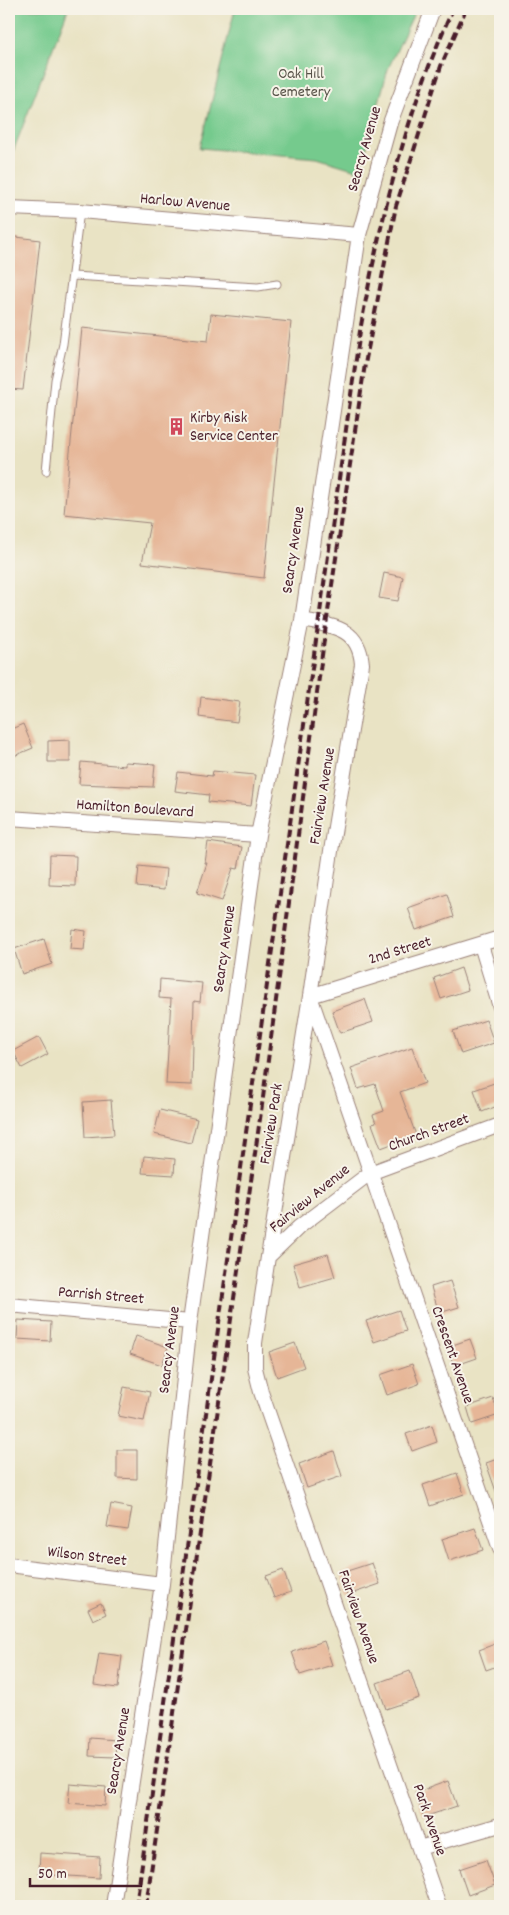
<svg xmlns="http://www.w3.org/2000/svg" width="509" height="1915" viewBox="0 0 509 1915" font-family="Dekko,sans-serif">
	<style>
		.green { fill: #75ca8d; stroke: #60745c }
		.building { fill: #e6b697 }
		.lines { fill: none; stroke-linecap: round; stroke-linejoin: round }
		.service-casing { stroke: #9a8178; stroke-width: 9 }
		.minor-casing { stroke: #9a8178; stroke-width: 16 }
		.service { stroke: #fff; stroke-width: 7 }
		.minor { stroke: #fff; stroke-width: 14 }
		.rail { stroke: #4a1f2b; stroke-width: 4; stroke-dasharray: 8 4; stroke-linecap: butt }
		.labels { text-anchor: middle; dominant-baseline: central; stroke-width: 4; stroke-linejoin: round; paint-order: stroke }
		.park-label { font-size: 16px; fill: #575248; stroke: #f7f3e8 }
		.street-label { font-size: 16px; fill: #4a1f2b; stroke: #f7f3e8 }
		.poi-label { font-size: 16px; fill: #4a1f2b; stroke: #f7f3e8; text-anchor: start }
	</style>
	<rect width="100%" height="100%" fill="#f7f3e8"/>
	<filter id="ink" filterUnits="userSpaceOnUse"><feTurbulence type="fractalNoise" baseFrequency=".02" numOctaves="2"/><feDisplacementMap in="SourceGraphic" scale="10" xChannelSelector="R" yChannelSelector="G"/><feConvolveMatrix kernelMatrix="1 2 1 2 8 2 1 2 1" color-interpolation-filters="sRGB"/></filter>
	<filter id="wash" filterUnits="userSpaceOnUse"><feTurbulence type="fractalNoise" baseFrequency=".0096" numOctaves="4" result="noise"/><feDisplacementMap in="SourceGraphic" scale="20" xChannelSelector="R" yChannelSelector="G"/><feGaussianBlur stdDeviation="1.12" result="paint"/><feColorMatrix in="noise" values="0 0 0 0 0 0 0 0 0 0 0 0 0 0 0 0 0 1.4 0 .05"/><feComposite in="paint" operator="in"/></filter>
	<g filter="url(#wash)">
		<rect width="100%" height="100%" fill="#e9e3c4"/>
		<!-- green -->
		<path class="green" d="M9,9h59l-59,153z
			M235,9h181l-28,60 -28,102 -43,-13 -117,-10z"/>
		<g id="blocks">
			<!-- building -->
			<path class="building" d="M9,236l31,4 -17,150 -14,-1z
				M211,314l80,8 -27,256 -122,-15 8,-40 -86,-9 18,-186 126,13z
				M384,573l19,4 -5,24 -19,-3z
				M201,697l39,5 -3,20 -38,-5z
				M23,724l10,24 -24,10v-28z
				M70,740v22h-22v-21z
				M81,762l44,4v-4l30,2 -2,23 -74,-3z
				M213,771l42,4 -4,31 -43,-4 1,-7 -34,-4 3,-19 34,4z
				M208,842l34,5 -4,22 -5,-1 -11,33 -25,-8 10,-30h-2z
				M50,855l26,1 -1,30 -26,-1z
				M139,866l27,3 -2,21 -27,-3z
				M447,894l7,23 -38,13 -8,-22z
				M72,929l14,2 -2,19 -14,-1z
				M44,939l8,25 -30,10 -8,-25z
				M461,968l7,22 -27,9 -7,-21z
				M160,979l42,4 -2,19 -6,-1 -2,84 -26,-1 5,-85 -12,-1z
				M365,999l8,23 -33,11 -8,-22z
				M486,1020l8,23 -33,11 -8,-23z
				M39,1037l9,17 -26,14 -9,-17z
				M412,1047l13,36 -25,9 16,43 -35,13 -9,-24 4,-1 -3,-8 11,-4 -9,-27 -17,5 -7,-21z
				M500,1081v24l-18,7 -8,-22z
				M111,1100l3,35 -29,2 -2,-35z
				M160,1110l37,9 -6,24 -37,-9z
				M144,1156l31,3 -1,16 -32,-2z
				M328,1254l7,23 -35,10 -7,-23z
				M450,1281l9,26 -20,6 -8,-26z
				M399,1310l7,21 -32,11 -8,-21z
				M18,1320l33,2 -1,19 -33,-2z
				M136,1336l32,11 -6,18 -32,-11z
				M470,1339l7,19 -23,8 -7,-19z
				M295,1343l9,24 -27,10 -8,-25z
				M412,1364l7,20 -32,11 -7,-20z
				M124,1387l26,5 -6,29 -26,-5z
				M493,1398l6,17 -27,9 -5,-17z
				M432,1425l5,17 -25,9 -6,-17z
				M117,1450h20v29l-20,-1z
				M334,1451l8,25 -35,12 -8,-24z
				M500,1458v39h-2l-12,-34z
				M457,1473l7,21 -34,12 -7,-21z
				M111,1504l21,4 -4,22 -21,-3z
				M475,1528l8,22 -34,11 -7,-22z
				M372,1563l8,21 -32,11 -7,-22z
				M283,1570l8,22 -17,6 -8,-22z
				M101,1603l5,11 -13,6 -5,-11z
				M324,1641l8,24 -32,10 -8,-23z
				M500,1642v23l-14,5 -7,-20z
				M99,1653l23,3 -4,32 -24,-3z
				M410,1671l9,27 -33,11 -9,-26z
				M90,1738l26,2 -1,17 -26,-1z
				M448,1781l9,25 -33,11 -9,-24z
				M70,1784l36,3 -1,19 -37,-3z
				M40,1853l60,4 -1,21 -60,-4z
				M486,1860l9,25 -27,10 -9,-26z"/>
		</g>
	</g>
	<g filter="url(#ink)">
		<use href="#blocks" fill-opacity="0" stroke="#9a8178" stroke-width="1"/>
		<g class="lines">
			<defs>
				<path id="service" d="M73,276l185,11 19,-3
					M46,471l9,-91 8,-36 17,-133"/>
				<path id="minor" d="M9,208l71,3 279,24
					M302,620c30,6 57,7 60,44l-31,187 -21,145 190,553
					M9,818l249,17
					M481,945l19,62
					M268,1257l42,-261 190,-58
					M9,1305l181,17
					M9,1565l153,19
					M419,1848l81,-23
					M113,1906l49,-322 28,-262 68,-487 44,-215 57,-385 31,-112 43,-114
					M439,1906l-178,-514 -6,-24v-25l13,-86 31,-30 71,-54 130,-48"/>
			</defs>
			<!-- service casing -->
			<use href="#service" class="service-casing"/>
			<!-- minor casing -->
			<use href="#minor" class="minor-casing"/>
			<!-- service -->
			<use href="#service" class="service"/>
			<!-- minor -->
			<use href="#minor" class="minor"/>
			<!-- rail -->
			<path class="rail" d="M136,1906l224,-1575c20,-110 46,-220 93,-322
				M146,1906l116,-801 64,-480 39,-261 31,-158 45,-140 25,-57"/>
		</g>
	</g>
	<!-- icons -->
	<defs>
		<symbol id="building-bare" viewBox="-9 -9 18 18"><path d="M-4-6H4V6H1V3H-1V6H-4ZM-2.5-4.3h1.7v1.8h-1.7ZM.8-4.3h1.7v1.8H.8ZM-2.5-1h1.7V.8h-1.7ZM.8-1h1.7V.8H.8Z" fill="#d1495b" stroke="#f7f3e8" stroke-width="2.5" paint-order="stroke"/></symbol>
	</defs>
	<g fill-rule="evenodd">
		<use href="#building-bare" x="164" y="414" width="25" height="25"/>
	</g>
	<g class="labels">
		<!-- park labels -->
		<g class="park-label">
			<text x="301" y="74">Oak Hill<tspan x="301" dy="18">Cemetery</tspan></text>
		</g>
		<!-- street labels -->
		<g class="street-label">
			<text transform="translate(365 149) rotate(-74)">Searcy Avenue</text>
			<text transform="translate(185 203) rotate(5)">Harlow Avenue</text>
			<text transform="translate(294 550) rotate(-82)">Searcy Avenue</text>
			<text transform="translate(323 796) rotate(-81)">Fairview Avenue</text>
			<text transform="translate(135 809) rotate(4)">Hamilton Boulevard</text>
			<text transform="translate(225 949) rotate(-82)">Searcy Avenue</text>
			<text transform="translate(400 951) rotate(-17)">2nd Street</text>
			<text transform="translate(272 1124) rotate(-81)">Fairview Park</text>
			<text transform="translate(429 1133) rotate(-20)">Church Street</text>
			<text transform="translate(310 1199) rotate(-39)">Fairview Avenue</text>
			<text transform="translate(101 1296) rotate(5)">Parrish Street</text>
			<text transform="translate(170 1350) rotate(-83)">Searcy Avenue</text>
			<text transform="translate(452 1355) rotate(71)">Crescent Avenue</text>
			<text transform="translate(87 1557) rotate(7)">Wilson Street</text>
			<text transform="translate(358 1617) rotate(71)">Fairview Avenue</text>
			<text transform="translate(119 1751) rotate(-81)">Searcy Avenue</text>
			<text transform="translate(429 1820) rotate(71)">Park Avenue</text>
		</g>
		<!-- poi labels -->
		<g class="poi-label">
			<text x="190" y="418">Kirby Risk<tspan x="190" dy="18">Service Center</tspan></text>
		</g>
	</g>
	<!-- margin -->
	<rect width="509" height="1915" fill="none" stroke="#f7f3e8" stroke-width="30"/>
	<!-- scale -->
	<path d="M30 1878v8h111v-8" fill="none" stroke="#4a1f2b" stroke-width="2.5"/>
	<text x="38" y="1878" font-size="15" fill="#4a1f2b" stroke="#f7f3e8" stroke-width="4" paint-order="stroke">50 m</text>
</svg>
